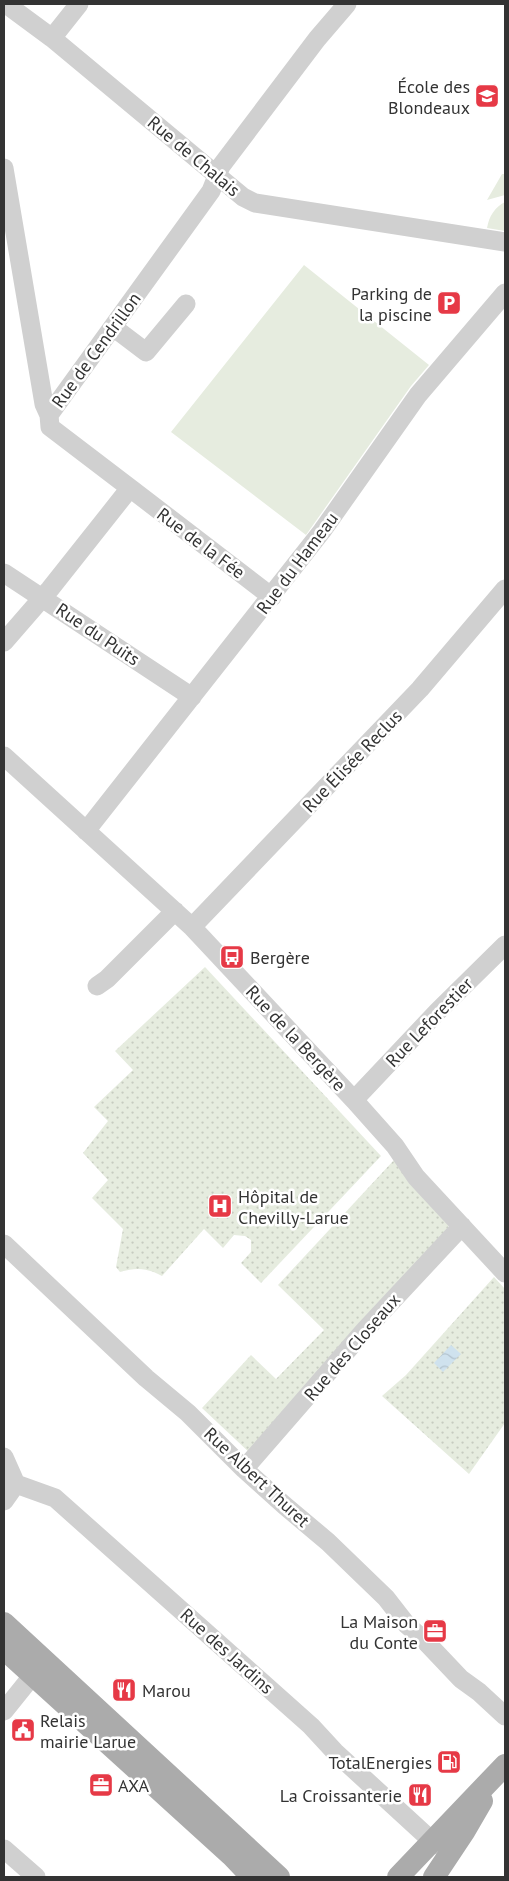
<svg xmlns="http://www.w3.org/2000/svg" width="509" height="1881" viewBox="0 0 509 1881" font-family="'PT Sans',sans-serif">
	<style>
		.grass { fill: #e6ecdf }
		.garden { fill: url(#garden-dots) }
		.water { fill: url(#water-waves) }
		.lines { fill: none; stroke-linecap: round; stroke-linejoin: round }
		.minor { stroke: #d0d0d0; stroke-width: 19 }
		.major { stroke: #ababab; stroke-width: 22 }
		.labels { text-anchor: middle; dominant-baseline: central; stroke-width: 5; stroke-linejoin: round; paint-order: stroke }
		.poi-label { font-size: 18px; fill: #333; stroke: #fff; text-anchor: end }
		.street-label { font-size: 18px; fill: #333; stroke: #fff }
	</style>
	<defs>
		<pattern id="garden-dots" width="8" height="8" patternUnits="userSpaceOnUse" patternTransform="scale(1.25)"><rect width="8" height="8" fill="#e6ecdf"/><path d="M2 2h.1M6 6h.1" fill="none" stroke="#c6cbc0" stroke-width="1.8" stroke-linecap="round"/></pattern>
		<pattern id="water-waves" width="16" height="10" patternUnits="userSpaceOnUse" patternTransform="scale(1.25)"><rect width="16" height="10" fill="#cfe2ee"/><path d="M0 5q4-4 8 0t8 0" fill="none" stroke="#b2c2cd"/></pattern>
	</defs>
	<rect width="100%" height="100%" fill="#fff"/>
	<!-- grass -->
	<path class="grass" d="M502,174h3v21l-18,5z
		M505,202v29l-18,-3c2,-12 8,-21 18,-26z
		M304,265l125,100 -18,21 -105,149 -135,-103z"/>
	<!-- garden -->
	<path class="garden" d="M205,967l176,189 -120,127 -20,-20 10,-11v-12l-6,-4 -11,-1 -11,13 -19,-19 -42,47c-15,-8 -25,-9 -42,-4l-4,-5 7,-38 -31,-31 16,-18 -25,-27 25,-32 -14,-14 39,-37 -18,-19z
		M394,1160l55,63 -1,6 -197,225 -49,-46 49,-53 25,24 48,-49 -46,-45z
		M494,1277l11,12v134l-36,51 -87,-78 24,-21z"/>
	<!-- water -->
	<path class="water" d="M451,1345l10,9 -18,18 -9,-9z"/>
	<g class="lines">
		<!-- minor -->
		<path class="minor" d="M6,4l46,34 191,159 12,6 250,39
			M52,38l27,-34
			M4,168l40,236 5,11
			M113,327l33,25 40,-48
			M130,488l142,109
			M4,573l188,124
			M4,642l46,-53 80,-101 -80,-61 -1,-12 162,-224 10,-25 96,-127 30,-35
			M4,756l188,171 162,173 41,46 21,31 89,96
			M86,831l236,-300 96,-136 87,-102
			M192,927l228,-238 85,-100
			M97,986l10,-7 68,-68
			M354,1100l84,-89 67,-66
			M4,1244l142,134 42,35 56,56 40,36 44,37 58,56 21,27 17,15 37,39 18,13 26,24
			M4,1457l12,27 39,14 256,228 24,26 97,89 13,8
			M244,1469l120,-138 98,-105
			M4,1501l12,-17
			M4,1711l37,-46
			M4,1849l32,28"/>
		<!-- major -->
		<path class="major" d="M4,1623l275,254
			M4,1649l227,206 21,22
			M398,1877l107,-112
			M434,1877l30,-45 18,-31"/>
	</g>
	<!-- icons -->
	<defs>
		<symbol id="school-square" viewBox="-11 -11 22 22"><rect x="-9" y="-9" width="18" height="18" rx="4" fill="#e63946" stroke="#fff"/><path d="M0-5L7-2L0 1L-7-2ZM-4 1L0 2.5L4 1V4Q0 6-4 4Z" fill="#fff"/></symbol>
		<symbol id="parking-square" viewBox="-11 -11 22 22"><rect x="-9" y="-9" width="18" height="18" rx="4" fill="#e63946" stroke="#fff"/><path d="M-3.5-5.5H1a3.5 3.5 0 0 1 0 7H-1V5.5H-3.5ZM-1-3.4V-.6H.8a1.4 1.4 0 0 0 0-2.8Z" fill="#fff"/></symbol>
		<symbol id="bus-square" viewBox="-11 -11 22 22"><rect x="-9" y="-9" width="18" height="18" rx="4" fill="#e63946" stroke="#fff"/><path d="M-5-6H5V4H4V6H2V4H-2V6H-4V4H-5ZM-3.5-4V0h7V-4ZM-3.5 1.2v1.5H-2V1.2ZM2 1.2v1.5H3.5V1.2Z" fill="#fff"/></symbol>
		<symbol id="hospital-square" viewBox="-11 -11 22 22"><rect x="-9" y="-9" width="18" height="18" rx="4" fill="#e63946" stroke="#fff"/><path d="M-5-5h3v3.5h4V-5h3V5h-3V1.5h-4V5h-3Z" fill="#fff"/></symbol>
		<symbol id="office-square" viewBox="-11 -11 22 22"><rect x="-9" y="-9" width="18" height="18" rx="4" fill="#e63946" stroke="#fff"/><path d="M-6-3h4V-5.5h4V-3h4V5H-6ZM-1-4.5V-3h2v-1.5ZM-6 0V1H6V0Z" fill="#fff"/></symbol>
		<symbol id="restaurant-square" viewBox="-11 -11 22 22"><rect x="-9" y="-9" width="18" height="18" rx="4" fill="#e63946" stroke="#fff"/><path d="M-5-6h1v4h1v-4h1v4h1v-4h1v5L-1.5 .5V6h-2V.5L-5-1ZM5-6V6H3V1.5H1.5Q1.5-4 5-6Z" fill="#fff"/></symbol>
		<symbol id="civic-square" viewBox="-11 -11 22 22"><rect x="-9" y="-9" width="18" height="18" rx="4" fill="#e63946" stroke="#fff"/><path d="M-.6-6.5H3V-4.5H.6V-3L4-1V1h2V6H-6V1h2V-1L-.6-3ZM-1.2 2.5V6h2.4V2.5Z" fill="#fff"/></symbol>
		<symbol id="fuel-square" viewBox="-11 -11 22 22"><rect x="-9" y="-9" width="18" height="18" rx="4" fill="#e63946" stroke="#fff"/><path d="M-5.5-6h7V0h2V4h1.3V-2.5L3-4.5l.8-.8L6-3V5H2.5V1h-1V6h-7ZM-4.2-4.7v3.2H.2V-4.7Z" fill="#fff"/></symbol>
	</defs>
	<g fill-rule="evenodd">
		<use href="#school-square" x="473" y="82" width="28" height="28"/>
		<use href="#parking-square" x="435" y="289" width="28" height="28"/>
		<use href="#bus-square" x="218" y="943" width="28" height="28"/>
		<use href="#hospital-square" x="206" y="1192" width="28" height="28"/>
		<use href="#office-square" x="421" y="1617" width="28" height="28"/>
		<use href="#restaurant-square" x="110" y="1676" width="28" height="28"/>
		<use href="#civic-square" x="9" y="1716" width="28" height="28"/>
		<use href="#fuel-square" x="435" y="1748" width="28" height="28"/>
		<use href="#office-square" x="87" y="1771" width="28" height="28"/>
		<use href="#restaurant-square" x="406" y="1781" width="28" height="28"/>
	</g>
	<g class="labels">
		<!-- poi labels -->
		<g class="poi-label">
			<text x="470" y="86">École des<tspan x="470" dy="21">Blondeaux</tspan></text>
			<text x="432" y="293">Parking de<tspan x="432" dy="21">la piscine</tspan></text>
			<text x="250" y="957" text-anchor="start">Bergère</text>
			<text x="238" y="1196" text-anchor="start">Hôpital de<tspan x="238" dy="21">Chevilly-Larue</tspan></text>
			<text x="418" y="1621">La Maison<tspan x="418" dy="21">du Conte</tspan></text>
			<text x="142" y="1690" text-anchor="start">Marou</text>
			<text x="40" y="1720" text-anchor="start">Relais<tspan x="40" dy="21">mairie Larue</tspan></text>
			<text x="432" y="1762">TotalEnergies</text>
			<text x="118" y="1785" text-anchor="start">AXA</text>
			<text x="402" y="1795">La Croissanterie</text>
		</g>
		<!-- street labels -->
		<g class="street-label">
			<text transform="translate(194 156) rotate(40)">Rue de Chalais</text>
			<text transform="translate(96 350) rotate(-54)">Rue de Cendrillon</text>
			<text transform="translate(201 543) rotate(37)">Rue de la Fée</text>
			<text transform="translate(297 563) rotate(-53)">Rue du Hameau</text>
			<text transform="translate(98 634) rotate(34)">Rue du Puits</text>
			<text transform="translate(352 761) rotate(-46)">Rue Élisée Reclus</text>
			<text transform="translate(429 1022) rotate(-46)">Rue Leforestier</text>
			<text transform="translate(296 1038) rotate(47)">Rue de la Bergère</text>
			<text transform="translate(352 1347) rotate(-49)">Rue des Closeaux</text>
			<text transform="translate(257 1477) rotate(43)">Rue Albert Thuret</text>
			<text transform="translate(227 1651) rotate(42)">Rue des Jardins</text>
		</g>
	</g>
	<!-- border -->
	<rect width="509" height="1881" fill="none" stroke="#333333" stroke-width="10"/>
</svg>
